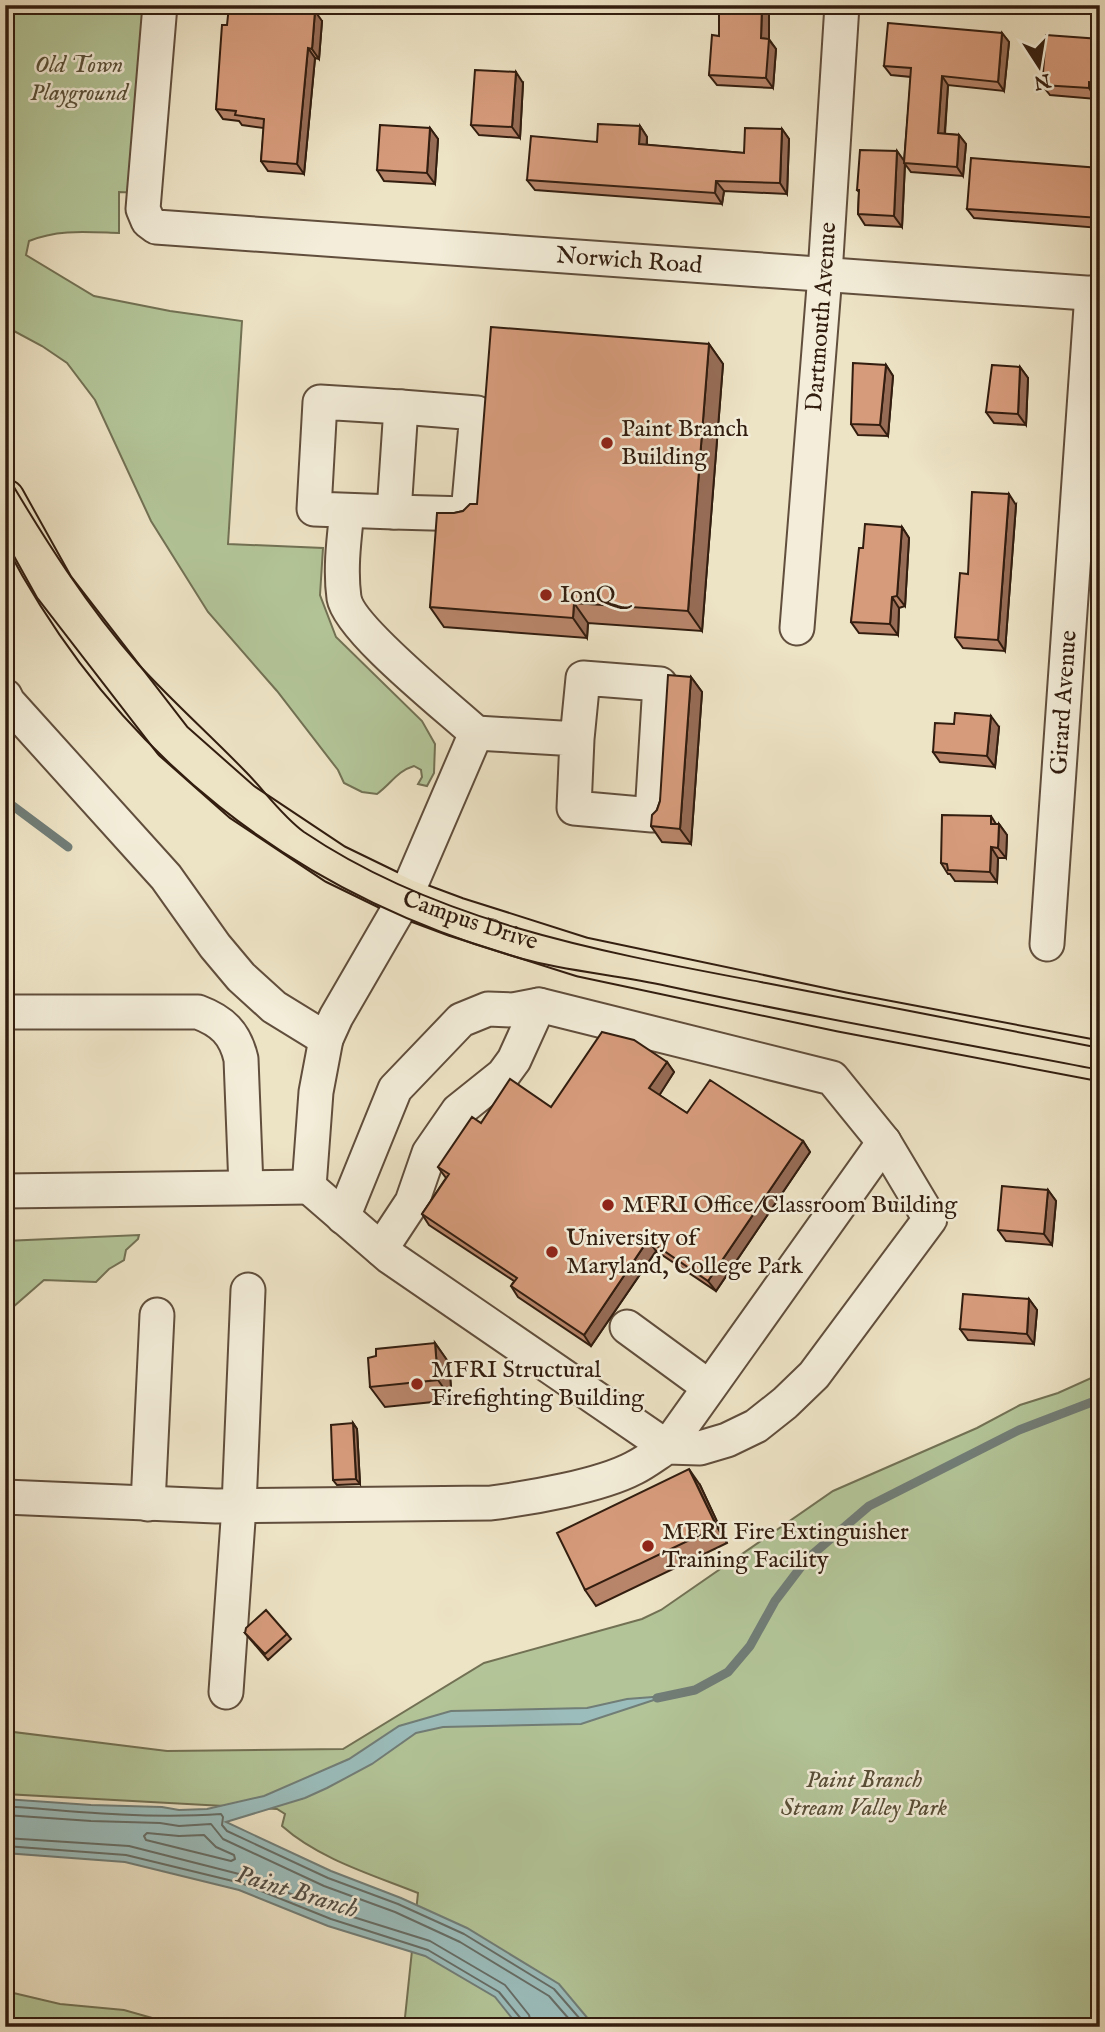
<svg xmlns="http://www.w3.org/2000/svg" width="1105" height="2032" viewBox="0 0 1105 2032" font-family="'IM FELL English',serif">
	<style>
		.green { fill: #b3c598; stroke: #727154; stroke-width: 2 }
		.water { fill: #9bbdbc; stroke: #717d77; stroke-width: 2 }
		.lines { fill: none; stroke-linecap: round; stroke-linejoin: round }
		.shore { stroke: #666d66; stroke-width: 2 }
		.stream { stroke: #717d77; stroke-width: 9 }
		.minor-casing { stroke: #614e3c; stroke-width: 37 }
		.major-casing { stroke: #321d0f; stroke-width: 42 }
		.minor { stroke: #f3edd9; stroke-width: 33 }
		.major { stroke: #ede3c5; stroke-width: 38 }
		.tram { stroke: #321d0f; stroke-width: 2 }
		.wall { fill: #b8856a; stroke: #321d0f; stroke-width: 2 }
		.shaded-wall { fill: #966c56; stroke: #321d0f; stroke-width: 2 }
		.building { fill: #d69b7b; stroke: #321d0f; stroke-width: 2 }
		.poi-dot { fill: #8f2418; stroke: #f3edd9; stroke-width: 2.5 }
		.labels { text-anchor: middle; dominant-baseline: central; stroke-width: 5; stroke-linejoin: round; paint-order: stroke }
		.park-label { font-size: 24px; font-style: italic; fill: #594f38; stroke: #f3edd9 }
		.street-label { font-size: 24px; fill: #321d0f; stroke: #f3edd9 }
		.poi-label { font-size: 24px; fill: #321d0f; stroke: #f3edd9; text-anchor: start }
		.water-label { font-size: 26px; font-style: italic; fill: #524d43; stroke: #f3edd9 }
	</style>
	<rect width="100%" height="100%" fill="#ede3c5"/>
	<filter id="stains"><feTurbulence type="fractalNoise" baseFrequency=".00286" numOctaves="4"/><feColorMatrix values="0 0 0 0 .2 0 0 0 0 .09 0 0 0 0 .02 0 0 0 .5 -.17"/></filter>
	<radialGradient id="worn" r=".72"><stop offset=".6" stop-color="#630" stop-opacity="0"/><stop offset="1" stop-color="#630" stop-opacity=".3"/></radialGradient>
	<!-- green -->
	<path class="green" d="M5,5h155l-16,188 -25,-1v41c-32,-1 -61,-4 -90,8l-3,14 68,41 76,15 72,10 -14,223 95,4 -3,47 16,42 86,84 13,23 -1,29 -7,13 -9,-2 4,-7 -1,-7 -7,-4c-17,5 -23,18 -37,28l-15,-2 -18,-9 -6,-13 -61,-79 -69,-79 -57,-91 -56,-121 -28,-37 -25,-17 -28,-15 -9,-2z
		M139,1235l-1,4 -12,11 -2,10 -15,9 -13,13 -52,-2 -39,34v-73z
		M1100,1374v653h-696l14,-134c-45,-18 -99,-34 -136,-67l3,-12 -8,-5 -272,-15v-63l162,20 176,-2 141,-86 158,-44 19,-9 172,-119 144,-63 43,-23 38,-12z
		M5,1991l55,13 64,6 60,17h-179z"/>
	<!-- water -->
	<path class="water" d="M666,1696l-85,28 -138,3 -27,6 -44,31 -45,24 -22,10 -79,24 105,49 70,27 66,30 92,56 36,43h-76l-24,-30 -70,-41 -97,-30 -89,-36 -114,-28 -120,-9v-54l86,6 71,2 17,3 28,-1 57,-13 85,-37 50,-33 52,-15 136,-3 40,-9z"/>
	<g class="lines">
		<!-- shore -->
		<path class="shore" d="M5,1806c72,6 145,13 216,8l2,3 -1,8 5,6 101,47 70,26 66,30 90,55 33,38
			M5,1815l86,6 69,2 19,3 32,-2 12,15 101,47 71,26 65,30 89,54 27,31
			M147,1833l32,3 25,-1 12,12 18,8 1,4 -4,2 -85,-21 -2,-4z
			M5,1838l124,8 114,29 91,36 96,30 75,44 24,30 3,12
			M5,1846l121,9 115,28 90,36 97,31 71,42 23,28 2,7"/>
		<!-- stream -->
		<path class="stream" d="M5,800l63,47
			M657,1698l38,-8 33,-18 22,-26 25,-45 32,-42 62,-53 150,-76 81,-31"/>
		<defs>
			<g id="minor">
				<path id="s1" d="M160,5l-17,204 5,12 8,6 944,67"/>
				<path d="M320,402l81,5 -7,105 -80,-3z"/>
				<path d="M394,512l74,2 9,-101 -76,-6"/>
				<path id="s2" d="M797,628l28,-354 17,-269"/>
				<path d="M5,696l3,6 158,175 49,69 26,31 33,30 52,32 10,-22 69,-119 71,-165c-27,-25 -127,-104 -132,-135 -4,-29 0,-59 3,-87"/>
				<path d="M476,733l101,6 -3,69 78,7 8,-131 -77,-6 -6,61"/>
				<path id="s3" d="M1047,944l45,-651"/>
				<path d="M5,1012h193c24,9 37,21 43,47l5,128"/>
				<path d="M5,1191l304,-4"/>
				<path d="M343,1217l52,-128 66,-69 27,-11 25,1 26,-5 293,73 52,64"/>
				<path d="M381,1249l31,-47 17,-49 29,-42 45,-36 11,-15 25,-55"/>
				<path d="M627,1327l82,60"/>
				<path d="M5,1497l211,9 275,-3c39,-5 109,-17 143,-35 12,-6 22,-14 33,-21l217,-305 46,77 -116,156 -29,28 -29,23 -29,14 -27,8 -33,-1 -277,-190 -81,-70 7,-95 10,-53"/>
				<path d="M148,1504l9,-189"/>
				<path d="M226,1692l13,-186 9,-216"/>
			</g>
			<g id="major">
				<path id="s4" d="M5,499l49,88 119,154 69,61 93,62 70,34 51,19 126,40 260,55 258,49"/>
			</g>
		</defs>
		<!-- minor casing -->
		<use href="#minor" class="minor-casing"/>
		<!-- major casing -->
		<use href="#major" class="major-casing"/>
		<!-- minor -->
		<use href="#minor" class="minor"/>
		<!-- major -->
		<use href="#major" class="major"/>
		<!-- tram -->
		<path class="tram" d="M5,472c40,68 82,134 134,193 34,37 71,70 106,106 19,19 37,45 59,61 136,92 304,121 462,151 111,22 223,43 334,65
			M5,544c111,212 288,350 518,415 47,13 97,16 144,27 143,31 288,56 433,84"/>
	</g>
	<!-- wall -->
	<path class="wall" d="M719,5h50v34l7,10 -3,39 -56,-3 -8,-10 10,-39z
		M322,21l-3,38 -4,-1 -11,116 -36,-3 -7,-10 3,-33 -22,-3 -3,-4 -16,-2 -7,-10 11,-84z
		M1002,33l7,9 -5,49 -56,-6 -3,49 14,1 7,9 -3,32 -52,-4 -6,-8 -3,63 -37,-2 -7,-11 1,-22 -2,-2 40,-39 7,11 7,-85 -20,-2 -7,-9z
		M1100,39v54h-3l-1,6 -46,-4 -8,-10z
		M523,83l-3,55 -41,-3 -8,-10z
		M640,126l7,11v8l97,8 38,-24 7,10 -2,55 -63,-3 -2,13 -187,-14 -8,-10 70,-38z
		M430,128l8,11 -3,45 -51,-3 -7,-11z
		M1100,168v60l-126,-10 -7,-9z
		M709,344l14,20 -21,267 -114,-8 -1,15 -143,-11 -14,-20 24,-94 9,-2 14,-7z
		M886,365l7,11 -5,60 -30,-1 -7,-11z
		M1020,367l8,11 -2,47 -32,-2 -8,-11z
		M1016,505l-11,146 -42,-3 -8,-11 13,-63z
		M902,527l7,11 -4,68 -6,2 -1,27 -39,-2 -8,-11 12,-74z
		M691,677l11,15 -11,152 -29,-2 -11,-16 9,-25z
		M999,727l-4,40 -55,-5 -7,-10z
		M991,816l5,8h3l8,11 -1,23h-8l-1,24 -42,-1 -5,-7h-2l-7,-11z
		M667,1062l7,10 -15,23 28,18 116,28 7,11 -94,139 -60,-40 -65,95 -73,-49 -7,-11 3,-5 -85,-56 -7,-11 24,-36 -8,-11 43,-44 70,-16z
		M1048,1190l8,11 -4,44 -46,-4 -8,-11z
		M1029,1299l8,11 -3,34 -66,-4 -8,-11z
		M435,1343l14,20 3,37 -67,7 -15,-20z
		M353,1423l4,6 3,55 -23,1 -4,-5z
		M700,1485l27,58 -131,63 -11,-16z
		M245,1633l42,1 4,5 -23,21z"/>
	<!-- shaded-wall -->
	<path class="shaded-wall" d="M762,5h7v35l7,9 -3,39 -7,-10 -5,-40z
		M315,11l7,10 -3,38 -7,-10z
		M1002,33l7,9 -5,49 -6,-9z
		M308,48l7,10 -11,116 -7,-10z
		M516,72l7,11 -3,55 -8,-11z
		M942,76l6,9 -4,57 -6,-9z
		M1089,82l8,11 -1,6 -7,-11z
		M640,126l7,11 -1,18 -7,-11z
		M430,128l8,11 -3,45 -8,-11z
		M782,129l7,10 -2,55 -7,-11z
		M959,135l7,9 -3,32 -6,-9z
		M897,151l8,11 -3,65 -8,-11z
		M716,181l8,10 -2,13 -7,-11z
		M709,344l14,20 -21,267 -14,-20z
		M886,365l7,11 -5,60 -8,-11z
		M1020,367l8,11 -2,47 -8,-11z
		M1009,494l7,11 -11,146 -7,-11z
		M902,527l7,11 -4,68 -8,-10z
		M892,597l7,11 -1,27 -8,-11z
		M574,603l14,20 -1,15 -14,-20z
		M691,677l11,15 -11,152 -11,-15z
		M991,716l8,11 -4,40 -8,-11z
		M999,824l8,11 -1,23 -8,-10z
		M991,847l7,11 -1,24 -7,-10z
		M667,1062l7,10 -17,27 -8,-11z
		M803,1141l7,11 -94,139 -8,-10z
		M1048,1190l8,11 -4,44 -8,-11z
		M648,1240l8,11 -65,95 -7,-11z
		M1029,1299l8,11 -3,34 -7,-10z
		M435,1343l14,20 3,37 -14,-20z
		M353,1423l4,6 3,55 -4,-5z
		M689,1469l11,16 27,58 -10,-16z"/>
	<!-- building -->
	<path class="building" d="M719,5h43l-1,33 8,1 -3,39 -57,-3 3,-40 7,1z
		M229,6l86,5 -3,38 -4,-1 -11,116 -36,-3 3,-42 -29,-4 1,-4 -20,-2 6,-84h5z
		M888,23l114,10 -4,49 -56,-6 -4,57 21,2 -2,32 -53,-4 7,-95 -27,-2z
		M1046,35l54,4v44l-11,-1v6l-47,-3z
		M475,70l41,2 -4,55 -41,-2z
		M598,124l42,2 -1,18 105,9 1,-25 37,1 -2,54 -64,-2 -1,12 -188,-13 4,-44 66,6z
		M380,125l50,3 -3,45 -50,-3z
		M860,150l37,1 -3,65 -36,-2 1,-24h-2z
		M971,158l129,10v50l-133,-9z
		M491,327l218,17 -21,267 -114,-8 -1,15 -143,-11 7,-94h17l9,-2 7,-7h7z
		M853,363l33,2 -6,60 -29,-1z
		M992,365l28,2 -2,47 -32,-2z
		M972,492l37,2 -11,146 -43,-3 5,-64 8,1z
		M865,524l37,3 -5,69 -5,1 -2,27 -39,-2 8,-74h4z
		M668,675l23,2 -11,152 -29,-3 1,-11 5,-5 3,-9z
		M955,713l36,3 -4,40 -54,-4 2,-29 19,1z
		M942,815l49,1v8h8l-1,24 -7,-1 -1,25 -42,-2 -1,-6 -6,-1z
		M602,1032l32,8 33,22 -18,26 38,25 23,-33 93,61 -95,140 -60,-41 -64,95 -73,-49 6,-8 -95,-64 27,-40 -11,-7 34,-50 9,6 29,-44 41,28z
		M1002,1186l46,4 -4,44 -46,-4z
		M963,1294l66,5 -2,35 -67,-5z
		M435,1343l3,37 -68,7 -2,-29 8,-2v-7z
		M353,1423l3,56 -23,1 -2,-55z
		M689,1469l28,58 -132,63 -28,-57z
		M266,1610l21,24 -22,20 -20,-21 1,-5z"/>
	<!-- markers -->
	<g class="poi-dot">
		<circle cx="607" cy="443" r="7"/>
		<circle cx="546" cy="595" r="7"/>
		<circle cx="608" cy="1205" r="7"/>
		<circle cx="552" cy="1252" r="7"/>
		<circle cx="417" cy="1384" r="7"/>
		<circle cx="648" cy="1546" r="7"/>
	</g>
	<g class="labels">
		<!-- park labels -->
		<g class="park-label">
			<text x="79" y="65">Old Town<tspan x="79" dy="28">Playground</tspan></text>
			<text x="864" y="1780">Paint Branch<tspan x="864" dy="28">Stream Valley Park</tspan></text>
		</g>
		<!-- street labels -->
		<g class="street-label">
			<text stroke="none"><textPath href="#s1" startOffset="702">Norwich Road</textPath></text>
			<text stroke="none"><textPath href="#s2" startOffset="312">Dartmouth Avenue</textPath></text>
			<text stroke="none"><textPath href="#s3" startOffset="242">Girard Avenue</textPath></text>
			<text stroke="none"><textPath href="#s4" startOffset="646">Campus Drive</textPath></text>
		</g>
		<!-- poi labels -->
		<g class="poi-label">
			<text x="621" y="429">Paint Branch<tspan x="621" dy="28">Building</tspan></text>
			<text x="560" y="595">IonQ</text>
			<text x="622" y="1205">MFRI Office/Classroom Building</text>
			<text x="566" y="1238">University of<tspan x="566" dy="28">Maryland, College Park</tspan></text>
			<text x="431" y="1370">MFRI Structural<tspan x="431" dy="28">Firefighting Building</tspan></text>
			<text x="662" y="1532">MFRI Fire Extinguisher<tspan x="662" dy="28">Training Facility</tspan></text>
		</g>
		<!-- water labels -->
		<g class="water-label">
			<text transform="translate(297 1892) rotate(17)">Paint Branch</text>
		</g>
	</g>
	<!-- margin -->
	<rect width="1105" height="2032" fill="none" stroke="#ede3c5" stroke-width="28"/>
	<rect x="7" y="7" width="1091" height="2018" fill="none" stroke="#321d0f" stroke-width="3.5"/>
	<rect x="14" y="14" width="1077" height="2004" fill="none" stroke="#321d0f" stroke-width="2"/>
	<!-- north arrow -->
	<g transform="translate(1039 66) rotate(168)" stroke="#f3edd9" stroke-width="5" paint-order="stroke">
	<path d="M0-5L12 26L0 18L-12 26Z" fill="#321d0f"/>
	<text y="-10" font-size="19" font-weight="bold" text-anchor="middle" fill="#321d0f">N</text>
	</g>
	<rect width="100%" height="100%" filter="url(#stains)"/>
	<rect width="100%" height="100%" fill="url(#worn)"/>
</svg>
